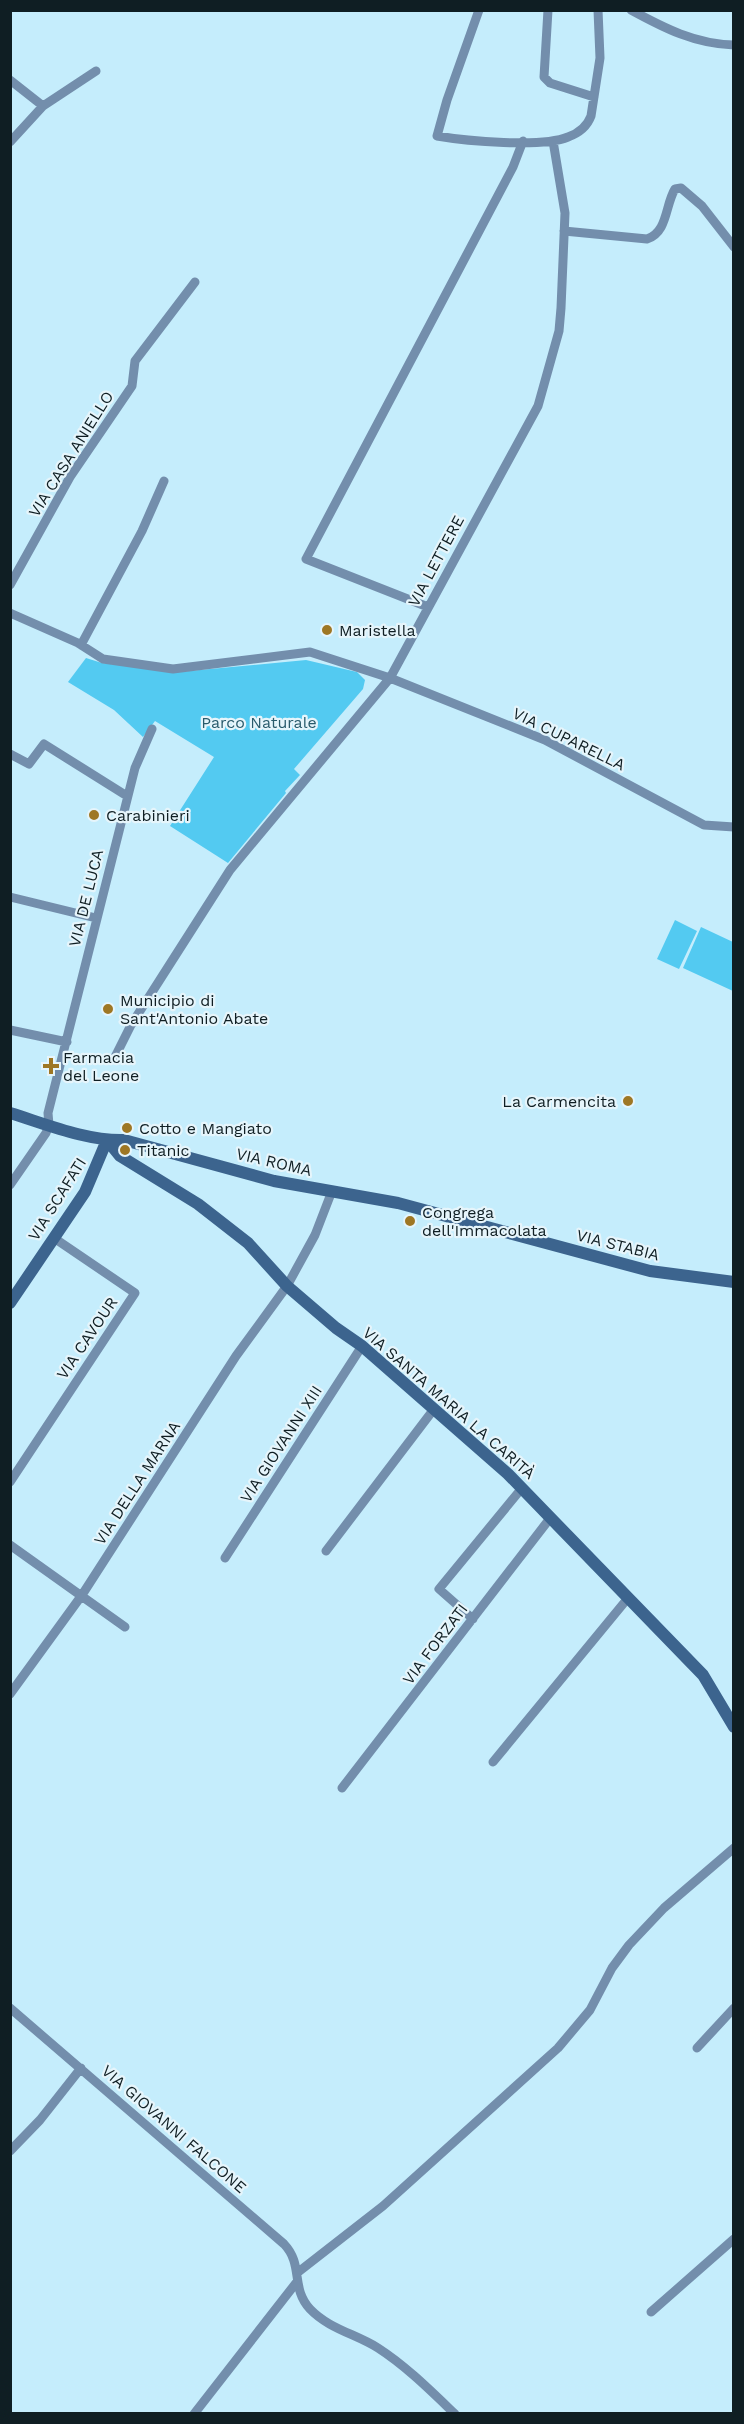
<svg xmlns="http://www.w3.org/2000/svg" width="744" height="2424" viewBox="0 0 744 2424" font-family="'Work Sans',sans-serif">
	<style>
		.green { fill: #53caf1 }
		.lines { fill: none; stroke-linecap: round; stroke-linejoin: round }
		.street { stroke: #738eac; stroke-width: 9 }
		.secondary { stroke: #3c648e; stroke-width: 12 }
		.poi-dot { fill: #9e7724; stroke: #e6f5fb; stroke-width: 2 }
		.labels { text-anchor: middle; dominant-baseline: central; stroke-width: 4.5; stroke-linejoin: round; paint-order: stroke }
		.street-label { font-size: 16px; fill: #0f1e23; stroke: #e6f5fb }
		.poi-label { font-size: 16px; fill: #0f1e23; stroke: #e6f5fb; text-anchor: start }
		.park-label { font-size: 16px; fill: #295b6c; stroke: #e6f5fb }
	</style>
	<rect width="100%" height="100%" fill="#c5edfc"/>
	<!-- green -->
	<path class="green" d="M86,658l16,5 76,9 128,-12 51,12 8,8 -2,9 -69,80 6,6 -15,16 1,2 -58,70 -58,-37 44,-69 -59,-36 -12,16 -29,-27 -46,-28z
		M675,920l22,11 -18,38 -22,-10z
		M701,927l32,15v49l-50,-23z"/>
	<g class="lines">
		<!-- street -->
		<path class="street" d="M479,10l-32,90 -10,36c29,5 105,12 131,1 11,-4 19,-10 23,-21l9,-58 -2,-48
			M548,10l-4,67 6,6 44,14
			M631,10c33,18 64,34 103,35
			M10,80l33,26
			M10,142l33,-36 53,-35
			M564,231l83,8c21,-7 18,-34 28,-50l6,-1 21,18 32,41
			M10,585l60,-108 62,-91 3,-25 60,-79
			M428,607l-122,-48 207,-392 10,-26
			M10,613l68,30 25,16 70,10 137,-17 80,26 155,62 159,85 30,2
			M81,645l61,-114 22,-50
			M10,754l19,10 15,-20 83,52
			M10,897l86,21
			M10,1030l57,12
			M114,1059l17,-34 99,-155 160,-192 148,-272 21,-75 2,-23 4,-95 -12,-72
			M10,1185l36,-52 3,-8 -1,-12 87,-345 17,-39
			M10,1482l125,-189 -81,-55
			M10,1545l115,82
			M326,1551l108,-142
			M225,1558l137,-212
			M473,1619l-34,-30 83,-101
			M10,1694l72,-99 154,-239 51,-70 28,-51 17,-44
			M493,1762l135,-164
			M342,1788l209,-271
			M10,2008l274,236c20,21 6,43 26,65 19,20 46,25 68,39 28,18 53,43 77,66
			M697,2048l37,-40
			M10,2151l30,-31 41,-52
			M297,2273l86,-67 175,-158 32,-38 22,-42 17,-23 35,-37 70,-60
			M651,2312l83,-73
			M194,2414l102,-131"/>
		<!-- secondary -->
		<path class="secondary" d="M10,1113c36,11 76,28 114,27l150,41 124,22 252,68 84,11
			M107,1140l13,16 78,48 50,39 39,43 49,42 26,18 146,128 195,201 31,52
			M10,1303l75,-111 22,-52"/>
	</g>
	<!-- markers -->
	<g class="poi-dot">
		<circle cx="327" cy="630" r="6"/>
		<circle cx="94" cy="815" r="6"/>
		<circle cx="108" cy="1009" r="6"/>
		<path d="M48 1057h6v6h6v6h-6v6h-6v-6h-6v-6h6z"/>
		<circle cx="628" cy="1101" r="6"/>
		<circle cx="127" cy="1128" r="6"/>
		<circle cx="125" cy="1150" r="6"/>
		<circle cx="410" cy="1221" r="6"/>
	</g>
	<g class="labels">
		<!-- street labels -->
		<g class="street-label">
			<text transform="translate(71 454) rotate(-58)">VIA CASA ANIELLO</text>
			<text transform="translate(436 561) rotate(-62)">VIA LETTERE</text>
			<text transform="translate(569 739) rotate(26)">VIA CUPARELLA</text>
			<text transform="translate(86 898) rotate(-76)">VIA DE LUCA</text>
			<text transform="translate(274 1162) rotate(13)">VIA ROMA</text>
			<text transform="translate(57 1199) rotate(-58)">VIA SCAFATI</text>
			<text transform="translate(618 1245) rotate(14)">VIA STABIA</text>
			<text transform="translate(87 1338) rotate(-56)">VIA CAVOUR</text>
			<text transform="translate(449 1403) rotate(41)">VIA SANTA MARIA LA CARITÀ</text>
			<text transform="translate(281 1444) rotate(-57)">VIA GIOVANNI XIII</text>
			<text transform="translate(137 1483) rotate(-57)">VIA DELLA MARNA</text>
			<text transform="translate(435 1644) rotate(-53)">VIA FORZATI</text>
			<text transform="translate(174 2129) rotate(41)">VIA GIOVANNI FALCONE</text>
		</g>
		<!-- poi labels -->
		<g class="poi-label">
			<text x="339" y="630">Maristella</text>
			<text x="106" y="815">Carabinieri</text>
			<text x="120" y="1000">Municipio di<tspan x="120" dy="18">Sant'Antonio Abate</tspan></text>
			<text x="63" y="1057">Farmacia<tspan x="63" dy="18">del Leone</tspan></text>
			<text x="616" y="1101" text-anchor="end">La Carmencita</text>
			<text x="139" y="1128">Cotto e Mangiato</text>
			<text x="137" y="1150">Titanic</text>
			<text x="422" y="1212">Congrega<tspan x="422" dy="18">dell'Immacolata</tspan></text>
		</g>
		<!-- park labels -->
		<g class="park-label">
			<text x="259" y="722">Parco Naturale</text>
		</g>
	</g>
	<!-- border -->
	<rect width="744" height="2424" fill="none" stroke="#0f1e23" stroke-width="24"/>
</svg>
